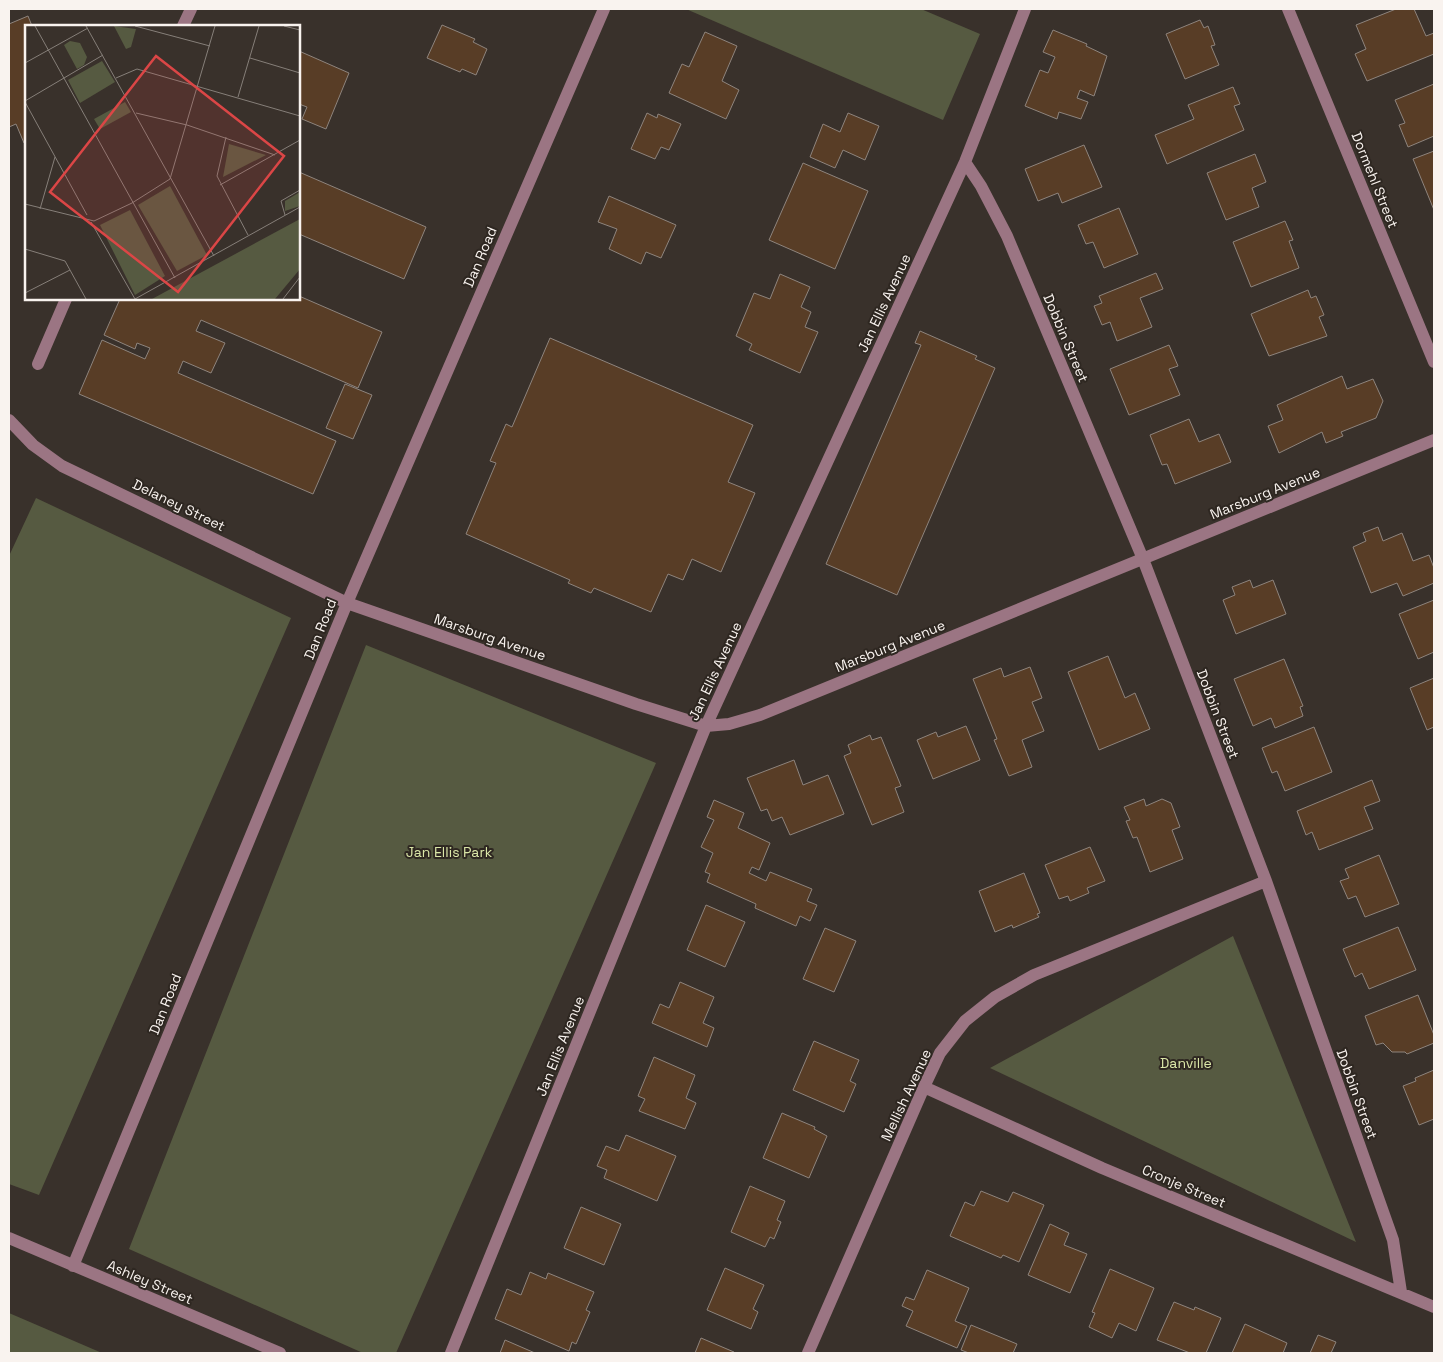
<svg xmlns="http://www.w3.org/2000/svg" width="1443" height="1362" viewBox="0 0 1443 1362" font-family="'Space Grotesk',sans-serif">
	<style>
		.green { fill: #565a41 }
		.building { fill: #583d26; stroke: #8e847d }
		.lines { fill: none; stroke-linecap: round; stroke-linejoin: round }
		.minor { stroke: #9b7583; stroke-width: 12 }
		.labels { text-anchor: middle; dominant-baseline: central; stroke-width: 4; stroke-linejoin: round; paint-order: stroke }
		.street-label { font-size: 14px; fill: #f9f3ef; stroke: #2e2721 }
		.park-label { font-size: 14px; fill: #dbe7a8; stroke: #2e2721 }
		.inset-road { fill: none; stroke: #867f79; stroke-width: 1 }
		.view { fill: #db4646; fill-opacity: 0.15; stroke: #db4646; stroke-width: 2.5 }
		.inset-edge { fill: none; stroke: #f9f3ef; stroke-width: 2.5 }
	</style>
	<rect width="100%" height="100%" fill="#39312b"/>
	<!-- green -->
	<path class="green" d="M686,9h235l59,25 -37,86z
		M36,498l255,120 -252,577 -30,-11v-628z
		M366,645l290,118 -260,590h-33l-234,-104z
		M1233,936l123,306 -366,-174z
		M9,1313l93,40h-93z"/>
	<!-- building -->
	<path class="building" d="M1396,9h18l12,27 8,-3v21l-67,27 -12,-27 11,-5 -10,-24z
		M28,16l4,10h-6v116l-2,1 -8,-19 -7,3v-103z
		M1200,20l4,8 4,-2 7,19 -4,1 8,19 -34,14 -19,-45z
		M442,25l33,14 -2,3 14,7 -11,26 -14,-6 -2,3 -33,-14z
		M1053,30l34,14 -1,2 21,10 -13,40 -14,-6 -3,8 11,4 -7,17 -22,-7 -2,7 -32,-13 15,-36 8,3 7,-16 -12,-5z
		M705,32l32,14 -15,35 17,9 -13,29 -57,-26 13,-29 7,3z
		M299,51l50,22 -23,56 -24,-10 5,-12 -8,-3z
		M1434,84v52l-26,11 -9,-22 6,-2 -10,-23z
		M1233,87l7,17 -6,2 10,24 -77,34 -12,-29 39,-16 -6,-14z
		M647,113l10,5 1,-4 23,10 -12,26 -8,-3 -6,12 -24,-10z
		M848,113l31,13 -14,34 -22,-10 -8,18 -25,-11 13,-33 17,8z
		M1084,145l18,42 -40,16 -4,-10 -20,8 -13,-32z
		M1434,151v59l-21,-51z
		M1255,154l11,28 -14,6 7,19 -33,13 -19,-47z
		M803,163l65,28 -33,78 -66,-29z
		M299,172l127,55 -22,52 -105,-45z
		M609,196l67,29 -15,33 -15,-6 -5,12 -32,-15 8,-20 -19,-7z
		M1119,208l19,46 -34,14 -11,-26 -7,2 -8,-19z
		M1285,221l8,19 -4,1 10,27 -48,19 -18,-45z
		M1156,273l7,16 -23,9 12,29 -35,14 -7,-19 -8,3 -8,-19 8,-3 -3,-7z
		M780,274l30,13 -9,20 10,5 -6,15 13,5 -18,41 -51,-23 3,-6 -16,-8 18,-43 16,6z
		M1308,290l3,8 5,-2 8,19 -5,2 8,19 -58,20 -18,-42z
		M299,296l83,36 -24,56 -157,-68 -5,11 29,12 -14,30 -28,-12 -5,12 158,68 -23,53 -234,-100 23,-54 43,19 5,-11 -13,-5 -2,6 -31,-14 16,-36h179z
		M920,331l57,25 -2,3 20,9 -98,227 -71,-31 95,-219 -6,-2z
		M550,338l203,87 -25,57 27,11 -34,79 -29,-13 -9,21 -15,-6 -17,38 -57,-24 -3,5 -23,-10 2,-3 -104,-46 30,-71 -6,-2 16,-37 6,3z
		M1169,345l9,21 -9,3 11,26 -51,20 -19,-46z
		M1342,376l5,13 26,-10 10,22 -7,17 -35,14 2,4 -17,7 -4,-11 -43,21 -11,-27 15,-6 -6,-15z
		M345,384l27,11 -19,44 -27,-11z
		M1189,419l10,23 20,-8 12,28 -56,22 -8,-20 -5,1 -12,-30z
		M1378,527l5,14 19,-8 11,28 16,-6 5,13v15l-31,13 -6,-13 -26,10 -18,-46 13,-6 -3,-8z
		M1250,580l3,8 20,-8 13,34 -50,20 -13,-34 12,-5 -3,-8z
		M1434,600v52l-16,7 -19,-45z
		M1108,656l17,42 10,-5 15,36 -51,21 -31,-78z
		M1284,659l19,47 -3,1 3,9 -28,12 -4,-10 -18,8 -19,-47z
		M1030,667l12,31 -10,4 12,29 -22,9 10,27 -23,9 -15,-36 3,-1 -24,-60 28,-11 3,9z
		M1434,678v49l-7,3 -17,-42z
		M966,726l14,34 -47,19 -16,-39 19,-8 2,5z
		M1314,727l18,45 -47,19 -8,-20 -5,2 -10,-25z
		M870,735l2,5 9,-3 20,49 -6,2 9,24 -32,13 -28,-69 7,-3 -3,-8z
		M794,760l9,25 25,-10 16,39 -54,21 -8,-18 -10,4 -5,-12 -6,2 -14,-33z
		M1372,780l8,21 -16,6 9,22 -54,21 -7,-18 -6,3 -9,-24z
		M1144,799l2,7 16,-7 9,4 9,24 -8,3 11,29 -33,13 -13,-35 -4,1 -7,-17 4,-1 -6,-13z
		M714,800l30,13 -6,15 32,15 -11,27 -7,-3 -3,6 17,8 4,-9 42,17 -5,12 10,4 -7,16 -10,-5 -4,10 -41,-18 1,-4 -49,-22 3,-8 -5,-2 8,-19 -12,-6 13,-27 -7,-3z
		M1090,847l15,34 -18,7 2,5 -19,8 -2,-5 -9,3 -14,-34z
		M1379,855l20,49 -34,13 -9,-21 -8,3 -8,-18 9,-3 -4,-9z
		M1024,873l16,40 -3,1 2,3 -26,11 -1,-3 -17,7 -16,-41z
		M706,905l39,17 -20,45 -38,-17z
		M1398,927l18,43 -47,19 -7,-16 -7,4 -12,-28z
		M825,928l31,13 -22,51 -31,-13z
		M680,982l34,15 -11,26 11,5 -7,19 -55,-24 8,-19 9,4z
		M1418,995l16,40v8l-27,11 -2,-2h-13l-9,-9 -7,2 -11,-29z
		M814,1041l45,19 -9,21 6,3 -12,28 -51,-22z
		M654,1057l41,18 -9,23 10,5 -11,26 -46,-18 6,-12 -7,-3z
		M1434,1070v49l-15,6 -16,-39 13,-5 -1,-3z
		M782,1113l33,14 -1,2 13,7 -18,42 -46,-20z
		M626,1135l50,21 -19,45 -53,-23 3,-8 -10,-4 9,-20 13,5z
		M750,1186l35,15 -8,19 4,2 -7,17 -4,-2 -5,10 -34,-15z
		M981,1191l27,11 5,-10 31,13 -25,57 -16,-7 -2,3 -51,-22 15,-34 9,4z
		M581,1207l40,17 -17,41 -40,-17z
		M1050,1224l19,9 -5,12 23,9 -17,39 -42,-18z
		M725,1268l39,17 -11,24 5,3 -7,17 -44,-19z
		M1110,1269l44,19 -18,43 -17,-8 -7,15 -23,-11 6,-14 -3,-1z
		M927,1270l42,18 -14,33 12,5 -10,22 -51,-22 7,-15 -11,-5 4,-9 8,3z
		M530,1272l16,7 2,-6 46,19 -8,18 4,2 -14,32 -4,-2 -3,9 -74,-32 12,-30 14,6z
		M1174,1302l20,8 1,-3 26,11 -15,35h-16l-33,-13z
		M1245,1324l42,19 -4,10h-51z
		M971,1325l46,19 -4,9h-44l-8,-3z
		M1318,1335l18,7 -5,11h-21z
		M701,1338l33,14v1h-39z
		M505,1340l30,13h-35z"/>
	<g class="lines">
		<!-- minor -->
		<path class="minor" d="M1288,9l146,353
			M183,26l8,-17
			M965,162l16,24 26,50 136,323 123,322 127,359 8,52
			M38,364l28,-65
			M9,420l24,25 29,21 285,137 289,101 70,22 23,-2 31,-9 674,-275
			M924,1087l178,81 332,139
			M9,1238l271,115
			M73,1266l274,-663 257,-594
			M451,1353l255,-627 259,-564 60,-153
			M808,1353l116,-266 16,-34 25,-32 30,-24 39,-22 232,-94"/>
	</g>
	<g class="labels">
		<!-- street labels -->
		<g class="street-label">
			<text transform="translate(1375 180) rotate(68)">Dormehl Street</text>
			<text transform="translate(480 257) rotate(-67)">Dan Road</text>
			<text transform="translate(884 303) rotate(-65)">Jan Ellis Avenue</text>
			<text transform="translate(1066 338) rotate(67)">Dobbin Street</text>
			<text transform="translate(1265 493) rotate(-22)">Marsburg Avenue</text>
			<text transform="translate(179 505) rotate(26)">Delaney Street</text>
			<text transform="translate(320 629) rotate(-68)">Dan Road</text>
			<text transform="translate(490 637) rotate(19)">Marsburg Avenue</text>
			<text transform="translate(890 646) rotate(-22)">Marsburg Avenue</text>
			<text transform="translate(715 671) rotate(-65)">Jan Ellis Avenue</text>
			<text transform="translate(1218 714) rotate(69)">Dobbin Street</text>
			<text transform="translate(165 1004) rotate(-68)">Dan Road</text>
			<text transform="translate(560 1046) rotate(-68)">Jan Ellis Avenue</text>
			<text transform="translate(1357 1094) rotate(70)">Dobbin Street</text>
			<text transform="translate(906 1095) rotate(-65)">Mellish Avenue</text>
			<text transform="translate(1184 1186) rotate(23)">Cronje Street</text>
			<text transform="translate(150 1282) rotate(23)">Ashley Street</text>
		</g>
		<!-- park labels -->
		<g class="park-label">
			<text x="449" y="852">Jan Ellis Park</text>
			<text x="1186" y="1063">Danville</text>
		</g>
	</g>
	<!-- overview -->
	<g transform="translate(25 25)">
		<rect width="275" height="275" fill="#39312b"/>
		<path d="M89,1l22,3 -5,18 -5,2zM45,16l10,2 7,14 -3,8 -7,4 -13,-24zM77,36l13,21 -35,21 -12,-23zM100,77l6,10 -31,17 -6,-10zM204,119l37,11 -43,22zM145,161l37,69 -30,16 -39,-66zM275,167v14l-15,5v-10zM105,185l35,66 -30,19 -35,-70zM275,194v50l-25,30h-123z" fill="#565a41"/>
		<path class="inset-road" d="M10,1l140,252M61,1l128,230M110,1l75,20M259,1l16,4M225,33l50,15M0,38l63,-35M91,53l21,-9 163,47M213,72l21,-71M0,76l78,-46M0,77l62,113M111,88l51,12 88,30M201,112l-9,39 31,59M195,160l80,-45M0,179l69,17 38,-18 38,-24 45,-153M15,184l15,-52M260,190l-4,-14 19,-11M66,197l44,77 165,-92M0,224l40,12 21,38M0,268l45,-23M258,274l17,-22"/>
		<path class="view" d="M131,31l128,100 -106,136 -128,-100z"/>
		<rect width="275" height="275" class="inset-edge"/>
	</g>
	<!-- border -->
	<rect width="1443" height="1362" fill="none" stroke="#f9f3ef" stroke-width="20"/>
</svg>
